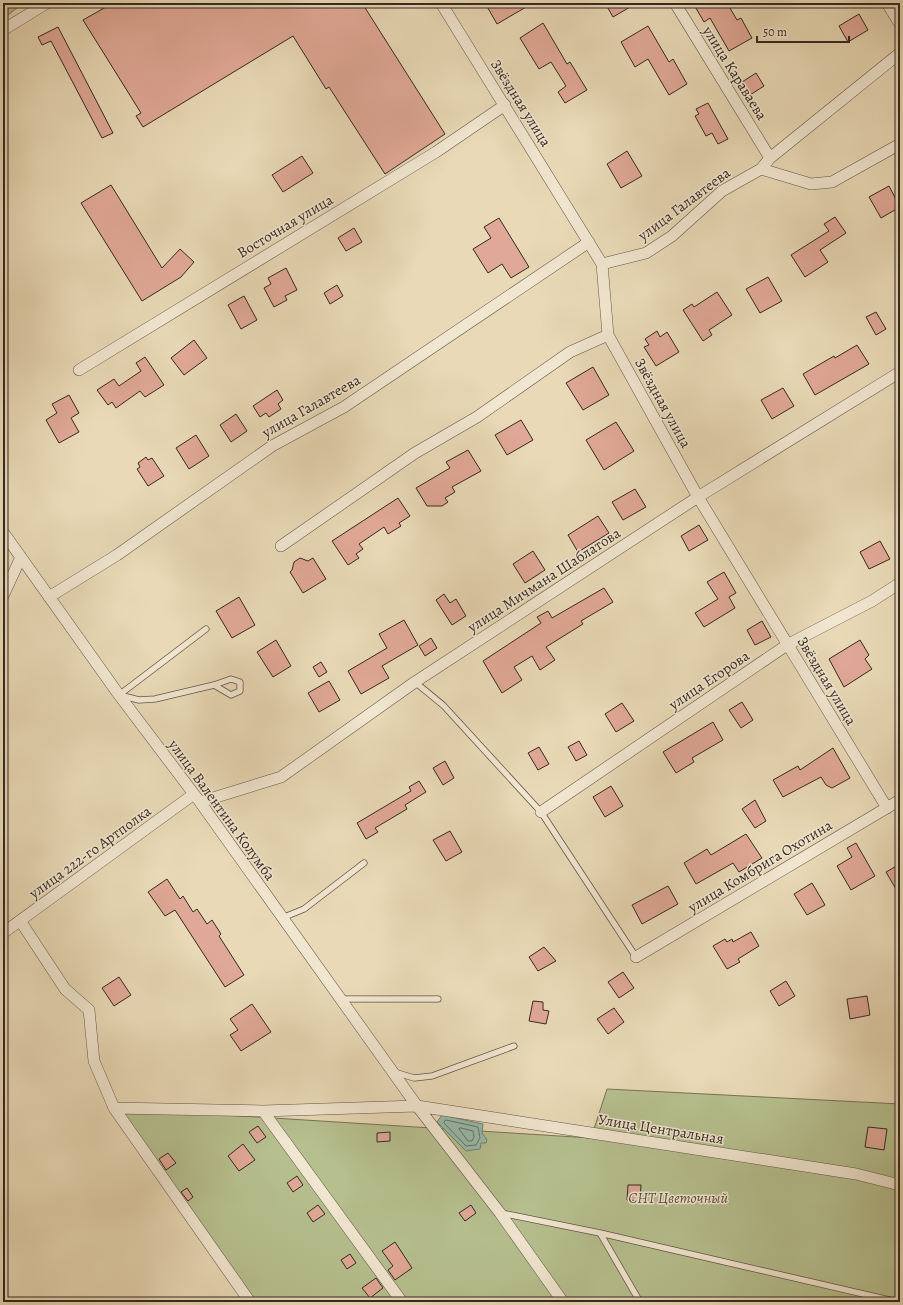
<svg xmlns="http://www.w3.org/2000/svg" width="903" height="1305" viewBox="0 0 903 1305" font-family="Alegreya,serif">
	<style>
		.green { fill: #b6bf8e; stroke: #767458 }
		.water { fill: #98baaa; stroke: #708074 }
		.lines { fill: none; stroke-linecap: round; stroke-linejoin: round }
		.shore { stroke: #667266; stroke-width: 1 }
		.building { fill: #e0a896; stroke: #352923 }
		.service-casing { stroke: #625548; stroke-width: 7 }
		.minor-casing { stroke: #625548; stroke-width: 12 }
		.service { stroke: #f1e6d0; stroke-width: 5.5 }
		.minor { stroke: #f1e6d0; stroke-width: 11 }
		.labels { text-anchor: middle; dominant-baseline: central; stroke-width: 3; stroke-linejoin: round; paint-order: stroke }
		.street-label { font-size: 15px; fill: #352923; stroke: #f1e6d0 }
		.park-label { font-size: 15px; font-style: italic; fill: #554e3e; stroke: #f1e6d0 }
	</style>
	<rect width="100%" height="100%" fill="#e9d9b6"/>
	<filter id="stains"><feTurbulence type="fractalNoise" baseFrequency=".005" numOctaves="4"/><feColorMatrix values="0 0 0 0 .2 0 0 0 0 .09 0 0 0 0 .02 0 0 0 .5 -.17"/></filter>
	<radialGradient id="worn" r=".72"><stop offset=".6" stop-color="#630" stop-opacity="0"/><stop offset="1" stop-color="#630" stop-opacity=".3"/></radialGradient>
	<!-- green -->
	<path class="green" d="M3,3h20l-20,16z
		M607,1089l293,15v198h-650l-136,-194 477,30z"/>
	<!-- water -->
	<path class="water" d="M442,1115l41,9 -1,9 5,7 -1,3h-5l-1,6 -14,2 -29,-29z"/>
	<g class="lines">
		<!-- shore -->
		<path class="shore" d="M446,1120l32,7 2,11 -4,7 -10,1 -22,-23z
			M461,1128l12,3 1,6 -2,4h-4l-9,-12z"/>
	</g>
	<!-- building -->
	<path class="building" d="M113,3h249l83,131 -60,40 -56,-87 -3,2 -33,-53 -150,91 -7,-11 5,-3 -58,-93z
		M485,3h48l-36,21z
		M605,3h32l-24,14z
		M693,3h34l10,17 4,-2 11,20 -23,13 -19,-33 -6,4z
		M859,14l9,16 -20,12 -9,-16z
		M543,23l24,41 3,-2 17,28 -22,13 -7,-11 8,-6 -15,-24 -12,7 -19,-31z
		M648,26l21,36 4,-3 14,25 -18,11 -21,-36 -13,8 -14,-25z
		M58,27l55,106 -11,5 -51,-97 -9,4 -4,-8z
		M756,73l8,13 -14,9 -8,-13z
		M708,103l20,36 -10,5 -6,-11 -6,3 -11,-20 4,-2 -3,-5z
		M627,151l15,25 -21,12 -14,-24z
		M302,156l11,17 -30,19 -11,-17z
		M111,185l51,83 18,-19 14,13 -13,15 -39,24 -61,-98z
		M889,186l11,21 -19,11 -12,-21z
		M835,217l11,16 -26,17 8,12 -23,15 -14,-22 38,-24 -5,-7z
		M499,218l30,49 -18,11 -9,-14 -14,9 -15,-24 18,-11 -7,-11z
		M354,228l8,14 -16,9 -8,-13z
		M286,268l11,22 -12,6 2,4 -13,7 -10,-19 7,-4 -3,-6z
		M768,277l14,24 -22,12 -14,-24z
		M337,285l6,11 -13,8 -6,-11z
		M717,292l15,23 -23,15 3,5 -9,6 -20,-31 9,-6 2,3z
		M244,296l13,24 -16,9 -13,-24z
		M876,312l10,17 -10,6 -10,-18z
		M657,331l3,6 7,-5 12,20 -23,14 -12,-19 5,-2 -4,-6z
		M194,340l13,18 -23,17 -13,-17z
		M857,345l12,19 -54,31 -12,-21 31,-18 1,2z
		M145,357l19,28 -19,12 -5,-6 -24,17 -4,-6 -4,3 -11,-15 17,-11 5,7 22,-15 -5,-8z
		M593,367l16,28 -26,15 -17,-27z
		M783,388l11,18 -22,13 -11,-19z
		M277,390l6,10 -5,4 3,5 -12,8 -3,-4 -6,4 -7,-11z
		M69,395l10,18 -8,5 8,14 -20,11 -13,-23 11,-7 -5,-9z
		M236,414l11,17 -16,11 -11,-17z
		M521,420l12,20 -26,15 -12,-20z
		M616,422l18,29 -30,19 -18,-30z
		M196,435l13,21 -20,13 -13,-21z
		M468,450l13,21 -29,16 3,5 -10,6 3,4 -6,4h-15l-11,-18 34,-20 -4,-6z
		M146,457l2,3 4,-2 12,18 -16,10 -11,-17 3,-2 -2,-4z
		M635,489l11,18 -23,13 -11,-18z
		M398,498l12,18 -11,7 2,3 -13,8 -4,-7 -25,17 4,5 -7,5 3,4 -11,7 -16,-24z
		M598,516l11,17 -31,19 -10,-17z
		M699,525l9,15 -19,11 -8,-15z
		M880,541l10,18 -21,10 -9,-17z
		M533,551l12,19 -20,13 -12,-19z
		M300,558l8,3 5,-3 13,21 -23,14 -13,-21 2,-2 2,-8z
		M724,572l12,21 -7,4 6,11 -31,19 -9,-14 23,-14 -11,-17z
		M604,588l9,14 -32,19 2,3 -37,23 9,13 -15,10 -8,-14 -18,11 8,13 -20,13 -19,-32 58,-38 -4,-6 11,-6 4,7z
		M444,594l6,9 6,-4 10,17 -14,9 -16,-25z
		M239,597l16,28 -23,13 -16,-27z
		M404,620l14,25 -36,21 7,12 -28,16 -13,-23 39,-23 -8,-14z
		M762,621l9,16 -16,8 -8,-15z
		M431,638l6,10 -12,8 -6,-10z
		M276,640l15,26 -18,11 -16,-25z
		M860,640l9,15 -4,4 7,10 -28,18 -15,-28z
		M321,662l6,10 -8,5 -6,-10z
		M329,681l11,19 -21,12 -11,-19z
		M742,702l11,18 -12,8 -12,-18z
		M622,703l12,18 -18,11 -11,-18z
		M713,722l10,18 -31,18 2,4 -18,11 -13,-21z
		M579,741l8,14 -11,6 -8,-14z
		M539,747l10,17 -11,6 -10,-17z
		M833,748l17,30 -18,10 -6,-3 -5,-8 -38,20 -10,-17 25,-14 2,4z
		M445,761l9,17 -11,7 -10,-17z
		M419,781l7,11 -21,13 2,4 -32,19 3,4 -12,7 -9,-16 54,-32 -2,-4z
		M611,786l12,20 -18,11 -12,-20z
		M755,800l11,21 -11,7 -13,-19z
		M450,831l12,21 -16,9 -13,-21z
		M746,834l16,24 -23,14 -6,-9 -37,21 -12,-21 23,-14 4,6z
		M856,843l19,33 -24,14 -14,-24 15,-9 -5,-9z
		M900,864v32l-14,-24z
		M167,879l13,20 3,-3 10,16 4,-3 10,15 5,-4 9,14 -2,2 25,39 -19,12 -50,-77 -10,6 -17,-24z
		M812,883l13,22 -18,10 -13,-21z
		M668,886l10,18 -36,20 -10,-19z
		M751,932l8,14 -21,13 2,3 -13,7 -14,-23 12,-7 2,3 5,-3 1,3z
		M544,947l12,14 -18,10 -9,-14z
		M623,972l11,16 -15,10 -11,-16z
		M119,977l12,18 -17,11 -12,-18z
		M786,981l9,15 -16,10 -9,-15z
		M867,996l3,19 -20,4 -3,-20z
		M533,1001l10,1v8l6,1 -3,13 -17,-3z
		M252,1004l19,28 -30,19 -11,-16 8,-5 -8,-11z
		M614,1008l10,14 -16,12 -11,-15z
		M258,1126l8,11 -9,6 -8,-11z
		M868,1127l19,2 -3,21 -19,-3z
		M390,1132v9l-13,1v-9z
		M243,1144l12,16 -16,11 -11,-15z
		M168,1153l8,10 -10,7 -7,-11z
		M297,1176l6,9 -10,7 -6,-9z
		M628,1185h13l-1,16 -13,-1z
		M187,1188l6,9 -5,4 -7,-9z
		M318,1205l7,9 -12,8 -6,-9z
		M471,1205l5,8 -11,8 -6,-8z
		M395,1242l17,26 -17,12 -7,-10 5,-4 -11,-15z
		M350,1254l6,9 -9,6 -6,-9z
		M376,1278l7,10 -13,10 -8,-10z"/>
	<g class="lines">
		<defs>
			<path id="service" d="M206,629l-87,66 20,5 16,-1 59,-14 17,-6 9,3v9l-9,4 -17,-10
				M415,682l28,23 98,107 95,145
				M282,918l22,-9 60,-46
				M340,999h98
				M394,1072l20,6 18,-2 82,-30
				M501,1213l99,20 40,69
				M600,1233l298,69"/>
			<path id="minor" d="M441,3l161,261 6,71 90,162 189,311
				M675,3l95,155
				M887,3l13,21
				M3,30l44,-27
				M761,169l50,15 21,-2 68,-38
				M602,264l44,-11 26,-17 50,-45 39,-22 9,-11 130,-105
				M79,370l357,-218 69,-47
				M3,532l116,163 81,107 217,304 83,107 63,89
				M281,546l134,-93 62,-36 93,-65 38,-17
				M3,596l18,-39
				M49,597l68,-42 155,-109 72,-39 245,-165
				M200,802l81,-25 134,-95 283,-185 202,-125
				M541,812l246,-167 85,-44 28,-18
				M21,922l44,67 24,21 5,51 20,47 136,194
				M3,933l191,-139
				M636,957l264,-157
				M114,1108l149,3 154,-5 439,68 44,11
				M263,1111l139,191"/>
		</defs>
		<!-- service casing -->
		<use href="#service" class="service-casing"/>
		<!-- minor casing -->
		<use href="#minor" class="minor-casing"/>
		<!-- service -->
		<use href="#service" class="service"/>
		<!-- minor -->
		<use href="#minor" class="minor"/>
	</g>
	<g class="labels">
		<!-- street labels -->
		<g class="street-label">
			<text transform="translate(735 73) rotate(58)">улица Караваева</text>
			<text transform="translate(521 103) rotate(58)">Звёздная улица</text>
			<text transform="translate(684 204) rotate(-37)">улица Галавтеева</text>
			<text transform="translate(285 226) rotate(-31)">Восточная улица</text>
			<text transform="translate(663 403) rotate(61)">Звёздная улица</text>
			<text transform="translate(311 406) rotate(-30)">улица Галавтеева</text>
			<text transform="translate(544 580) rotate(-33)">улица Мичмана Шаблатова</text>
			<text transform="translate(709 680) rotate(-34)">улица Егорова</text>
			<text transform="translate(827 681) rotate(59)">Звёздная улица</text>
			<text transform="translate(222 810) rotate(54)">улица Валентина Колумба</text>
			<text transform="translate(90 852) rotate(-36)">улица 222-го Артполка</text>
			<text transform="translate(760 866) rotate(-31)">улица Комбрига Охотина</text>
			<text transform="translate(661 1129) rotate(9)">Улица Центральная</text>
		</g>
		<!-- park labels -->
		<g class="park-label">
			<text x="678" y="1198">СНТ Цветочный</text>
		</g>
	</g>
	<!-- margin -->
	<rect width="903" height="1305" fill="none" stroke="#e9d9b6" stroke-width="16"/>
	<rect x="4" y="4" width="895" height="1297" fill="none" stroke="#352923" stroke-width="2"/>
	<rect x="8" y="8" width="887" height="1289" fill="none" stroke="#352923"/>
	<!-- scale -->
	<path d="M757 36v6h92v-6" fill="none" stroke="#352923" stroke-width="2"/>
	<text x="763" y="36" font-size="12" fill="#352923" stroke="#f1e6d0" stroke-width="3" paint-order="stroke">50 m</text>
	<rect width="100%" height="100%" filter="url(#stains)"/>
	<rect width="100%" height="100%" fill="url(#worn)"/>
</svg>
